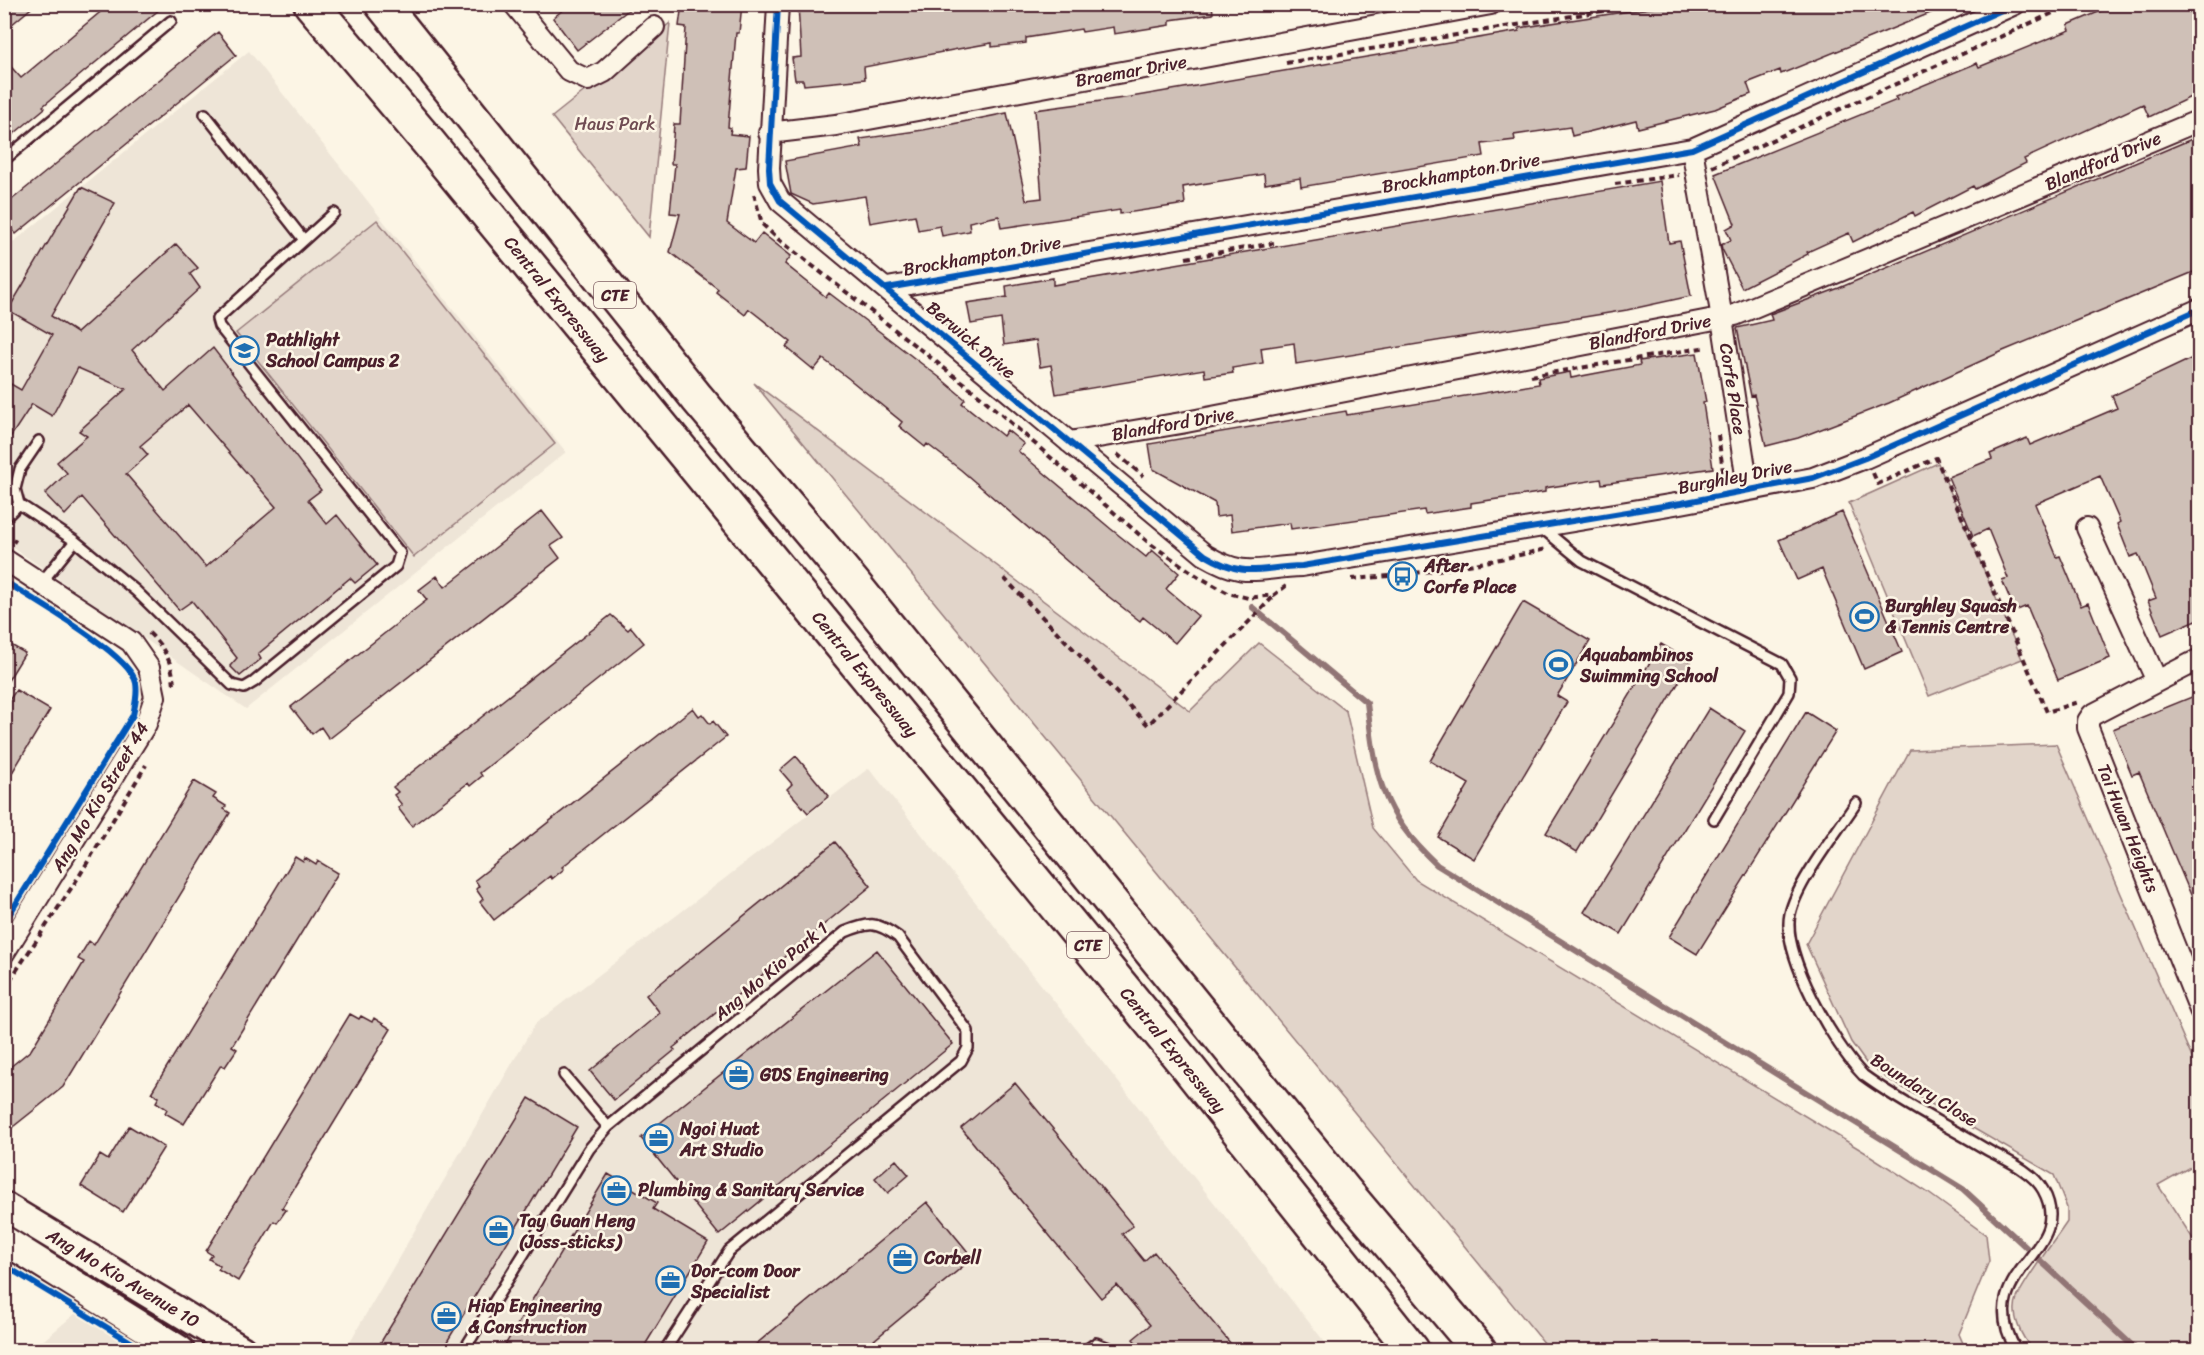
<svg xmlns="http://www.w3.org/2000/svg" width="2204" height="1355" viewBox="0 0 2204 1355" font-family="Sriracha,sans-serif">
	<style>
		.built { fill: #eee5d7 }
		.green { fill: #e2d5ca; stroke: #967a7a; stroke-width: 1.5 }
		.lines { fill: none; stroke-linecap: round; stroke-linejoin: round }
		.stream { stroke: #917474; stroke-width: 6 }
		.building { fill: #cfc0b7; stroke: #4a1f2b; stroke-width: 1.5; fill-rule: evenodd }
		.lane-casing { stroke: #4a1f2b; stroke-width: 14 }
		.street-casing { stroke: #4a1f2b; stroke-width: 24 }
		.secondary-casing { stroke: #4a1f2b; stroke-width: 32 }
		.highway-casing { stroke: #4a1f2b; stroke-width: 38 }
		.path { stroke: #4a1f2b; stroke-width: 4; stroke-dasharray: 6 4.5; stroke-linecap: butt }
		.lane { stroke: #fcf5e5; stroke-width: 9 }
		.street { stroke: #fcf5e5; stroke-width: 20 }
		.secondary { stroke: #fcf5e5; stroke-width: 27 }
		.highway { stroke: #fcf5e5; stroke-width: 33 }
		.cycleway-casing { stroke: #fcf5e5; stroke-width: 10 }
		.cycleway { stroke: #0057b8; stroke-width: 6 }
		.labels { text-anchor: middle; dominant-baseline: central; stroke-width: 5; stroke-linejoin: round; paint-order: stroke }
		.shield { fill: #fcf5e5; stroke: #7f5f63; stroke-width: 1.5 }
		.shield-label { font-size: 16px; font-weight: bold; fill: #4a1f2b }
		.street-label { font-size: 18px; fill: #4a1f2b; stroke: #fcf5e5 }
		.park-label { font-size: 18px; fill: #704c53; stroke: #fcf5e5 }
		.poi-label { font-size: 18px; font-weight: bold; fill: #4a1f2b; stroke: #fcf5e5; text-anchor: start }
	</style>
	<rect width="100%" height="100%" fill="#fcf5e5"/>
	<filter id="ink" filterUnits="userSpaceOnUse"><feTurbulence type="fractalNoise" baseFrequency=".0167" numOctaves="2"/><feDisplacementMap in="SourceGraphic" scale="12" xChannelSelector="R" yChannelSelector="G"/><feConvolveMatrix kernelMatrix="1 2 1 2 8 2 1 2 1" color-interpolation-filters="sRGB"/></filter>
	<g filter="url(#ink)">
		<!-- built -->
		<path class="built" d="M249,51l317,401 -320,257 -241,-167v-293z
			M869,768l462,582h-986l190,-326z
			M76,1313l63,37h-107z"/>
		<!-- green -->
		<path class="green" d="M670,23l-21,214 -97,-120z
			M377,220l178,224 -141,113 -178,-224z
			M754,383l436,328 69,-68 87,68 27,117 43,52 450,273 61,39 59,43 3,26 -30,73 7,16h-416z
			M1938,463l84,196 -93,37 -80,-193z
			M2056,744l143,330v88l-41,23 41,63v102h-166c-11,-12 -23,-35 -16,-52 9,-21 36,-55 50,-76v-14l-13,-33 -166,-96 -22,-16 -15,-21 -45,-98 104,-194z"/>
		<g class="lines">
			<!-- stream -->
			<path class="stream" d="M1252,607l115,96c9,75 13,108 70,162l526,324 174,161"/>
		</g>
		<!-- building -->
		<path class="building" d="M4,4h32l-32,27z
			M110,4h56l-123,102 2,2 -41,34v-83l17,19z
			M570,4h66l-59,46 -24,-32z
			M682,4h60l-3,29h-3l-8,94 3,1 -1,6 19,2 -3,31 -10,1 -9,55 27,20 8,-10 29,23 -6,8 41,33 3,-4 110,84 26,22 -3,4 41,33 4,-6 17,14 -6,7 93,78 35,28 6,-7 27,23 -13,16 32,27 -23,27 -32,-26 -3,4 -36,-28 -143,-123 -34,-26 -2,3 -26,-21 3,-4 -54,-44 -25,-19 -9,11 -28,-23 5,-5 -42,-33 -4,6 -29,-23 2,-3 -48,-37 10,-38 -10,-1 5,-49h-4l3,-40h6l6,-97 -7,-1z
			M798,4h414l1,10 -43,6v5l-56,9 -1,-7 -31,5 -1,-3 -55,9v5l-34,4v-4l-34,6 -94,18 1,12 -61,6 -1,-5h-8l-3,-22 9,-1z
			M1676,4l274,1 -169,69 -1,-4 -33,13 4,11 -36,15 -77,19 -2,-8 -64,16 -2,-9 -56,8 1,5 -33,4 2,12 -183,31 -1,-9 -35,6 -1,-10 -81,13 2,17 -65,10v-4l-119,18 -2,-12 -30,6 1,9 -28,5 -2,-10 -22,4 -3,-15 -45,8 -5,-27 -52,8 -22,-10 -6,-33 77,-14 -2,-8 63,-9 84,-17 19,87 16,-2 -7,-88 96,-13 365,-62 23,-4v-3z
			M2117,4h82v89l-50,24 -6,-13 -119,55 2,4 -51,26 -2,-3 -58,30 -2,-4 -60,30 -4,-9 -42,19 1,2 -66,34 -20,-39 -1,-4 10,-5 -5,-11 9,-5 -20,-50 182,-74 -2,-3 82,-34 2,4 91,-37 -2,-5z
			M218,32l18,23 -220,179 -12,-14v-14z
			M2199,136v130l-4,2 1,3 -193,80 -114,52 -91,35 -32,8 -12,-51 -3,1 -14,-68 35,-8 -2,-6 69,-26z
			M1660,181l9,62 11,-2 11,55 -64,14 -331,54 -2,-21 -33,5 2,15 -31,5 1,5 -28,4 -1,-8 -148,25 -5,-29 -11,2 -4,-27 -32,5 -3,-26 -30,5 -4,-21 40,-6 -1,-11 47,-8v7z
			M81,187l34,16 -64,113 26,17 99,-89 22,24 -8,6 10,14 -68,62 33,41 48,-43 108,142 -13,10 19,24 10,-9 40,50 -22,18 -5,-5 -92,76 3,5 -21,17 -10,-10 7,-8 -45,-57 -13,9 -97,-113 -17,18 -20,-21 22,-21 -10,-11 30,-26 -8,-5 47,-42 -48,-21 -26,48 -20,-12 -28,43v-67l17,10 31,-55 -44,-25zM188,405l88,102 -70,60 -80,-93 22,-19 -8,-9z
			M1697,353l9,49 -3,1 10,65 -111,16 -1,-5 -56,9v4l-74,11v4l-46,7 -1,-4 -133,19 -1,-6 -58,8 -2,-16 -14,2 -1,-14 -62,-34 -4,-25 197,-33 1,4 192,-31 -1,-6 32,-6 1,6 69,-13 -1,-4z
			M2199,355v264l-37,16 -14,-34 8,-3 -18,-44 -8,3 -13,-33 3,-2 -20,-46 -65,28 22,53 3,-1 21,50 7,-3 22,55 -52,22 -31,-74 -12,5 -13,-31 6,-2 -20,-49 -15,7 -25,-59 44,-18 -2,-5 37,-16 3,7 87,-37 -5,-12z
			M542,511l21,27 -12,8 9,12 -231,181 -8,-12 -9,7 -21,-27 136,-107 -8,-10 18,-14 8,11z
			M1842,512l60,140 -38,17 -42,-100 -25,11 -18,-40z
			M1523,602l67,39 -33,55 10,6 -93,157 -36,-22 31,-53 -39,-23z
			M611,615l17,15 3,-3 13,16 -164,130 2,3 -12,10 -2,-3 -56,43 -14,-18 4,-3 -8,-10 4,-3 -5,-5z
			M4,641l21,12 -21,34z
			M1661,644l30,18 -114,190 -31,-19z
			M16,690l34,20 -46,76v-78z
			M2199,694v53l-8,4 8,19v144l-60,-142 -7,3 -19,-46z
			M693,708l6,8 3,-2 8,10 3,-3 13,16 -164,130 2,2 -12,10 -2,-3 -56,44 -14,-18 3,-3 -7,-10 3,-3 -4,-6z
			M1709,708l36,23 -124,203 -37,-22z
			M1806,712l30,19 -139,223 -28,-17z
			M796,756l33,40 -21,17 -21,-24 5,-5 -12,-14z
			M194,781l22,13 -3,4 13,8 -2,3 6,4 -167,274 -59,47v-62l27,-22 53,-88 -6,-3 11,-18 5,4z
			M835,842l36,44 -198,162 2,2 -61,50 -24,-29 70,-58 -14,-18z
			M295,857l8,5 2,-4 11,7 2,-4 20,12 -106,173 5,3 -12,18 -4,-2 -37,59 -19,-11 2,-4 -11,-7 3,-5 -8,-4z
			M877,950l76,94 -234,191 -78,-97z
			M350,1014l9,5 2,-3 11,6 2,-4 17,11 -109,179 4,2 -9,13 -3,-2 -36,60 -20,-12 2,-3 -11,-7 3,-4 -6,-4z
			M1015,1083l118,143 -11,8 22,27 10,-9 82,98h-94l-9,-11 17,-14 -33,-40 -16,13 -140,-170z
			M529,1098l48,29 -135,223h-66z
			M129,1126l35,21 -41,65 -42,-26 19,-31 8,5z
			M896,1160l13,15 -21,18 -13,-15z
			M608,1174l49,29 -4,6 55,33 -66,108h-140z
			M927,1202l46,56 -111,92h-113z"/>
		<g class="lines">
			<defs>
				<path id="lane" d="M205,114l99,126
					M4,160l167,-139
					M39,441l-19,28 -5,20 4,15 56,37 61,50 96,94 12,3 10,-6 142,-116 4,-13 -181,-227 -2,-7 117,-106
					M4,519l15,-15
					M1541,527l41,34 200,103 8,14 -1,15 -75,126
					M41,583l34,-42
					M1856,803c-19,29 -59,79 -66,111 -9,41 45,132 73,161 38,28 81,49 121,73 19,11 48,22 59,42 35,63 -73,80 -27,160
					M564,1075l44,52
					M464,1350l125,-201 19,-22 237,-195c24,-10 31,-11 53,5l70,94v17l-7,13 -232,190 -64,99
					M1086,1350l10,-7 18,7"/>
				<path id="street" d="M514,4l55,67 19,9 16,-8 50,-45
					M778,4l-9,164 1,15 10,18 425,354c42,25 53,12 97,11l379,-63 132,-25 52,-20 335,-149
					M769,133l67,-8 655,-121
					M1692,149l30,169 26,170
					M887,288l805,-139 323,-145
					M1069,442l112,-19 554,-108 465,-195
					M2087,528l69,151
					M4,559l127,83 18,26 6,29 -9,27 -142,229
					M2200,659l-108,56 -4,6v7l112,282"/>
				<path id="secondary" d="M4,1206l238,144
					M4,1240l176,110"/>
				<path id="highway" d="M311,4l118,139 757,922 226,285
					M382,4l315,394 156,185 491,607 135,160"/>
			</defs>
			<!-- lane casing -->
			<use href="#lane" class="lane-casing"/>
			<!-- street casing -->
			<use href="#street" class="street-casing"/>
			<!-- secondary casing -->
			<use href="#secondary" class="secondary-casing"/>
			<!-- highway casing -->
			<use href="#highway" class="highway-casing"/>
			<!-- path -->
			<path class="path" d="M1286,63l358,-59
				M1712,167l361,-163
				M1615,184l64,-9
				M754,194l8,30 16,15 202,157 169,147 50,34 29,16 20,5 26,-3 12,-9
				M1186,258l88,-15
				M1531,376l176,-29
				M1718,435l6,43
				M1117,454l26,22
				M1873,473l5,11 58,-26 111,254 31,-10
				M4,534l12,8
				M1004,578l144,147 126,-129
				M1352,579c65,-4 131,-15 194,-30
				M149,633c16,15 24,31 25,53
				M4,989l74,-111 68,-113"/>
			<!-- lane -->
			<use href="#lane" class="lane"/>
			<!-- street -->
			<use href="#street" class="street"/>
			<!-- secondary -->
			<use href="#secondary" class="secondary"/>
			<!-- highway -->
			<use href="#highway" class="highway"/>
			<defs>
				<path id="cycleway" d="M778,4l-9,164 1,15 10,18 425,354c42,25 53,12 97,11l379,-63 132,-25 52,-20 335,-149
					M887,288l805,-139 323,-145
					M4,581c27,17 127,74 132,102 2,11 -1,22 -3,32l-129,208
					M4,1265l140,85"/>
			</defs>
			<!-- cycleway casing -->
			<use href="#cycleway" class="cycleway-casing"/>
			<!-- cycleway -->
			<use href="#cycleway" class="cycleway"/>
		</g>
	</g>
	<!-- icons -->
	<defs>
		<symbol id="school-ring" viewBox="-11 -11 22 22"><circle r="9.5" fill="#fcf5e5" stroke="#1f6fb2" stroke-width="1.5"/><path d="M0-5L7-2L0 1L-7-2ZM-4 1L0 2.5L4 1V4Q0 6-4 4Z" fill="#1f6fb2"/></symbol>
		<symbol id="bus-ring" viewBox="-11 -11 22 22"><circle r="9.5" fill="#fcf5e5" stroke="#1f6fb2" stroke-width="1.5"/><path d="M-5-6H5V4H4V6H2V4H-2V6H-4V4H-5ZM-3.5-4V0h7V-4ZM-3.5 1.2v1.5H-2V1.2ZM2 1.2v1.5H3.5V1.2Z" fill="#1f6fb2"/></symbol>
		<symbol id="stadium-ring" viewBox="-11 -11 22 22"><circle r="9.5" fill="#fcf5e5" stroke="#1f6fb2" stroke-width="1.5"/><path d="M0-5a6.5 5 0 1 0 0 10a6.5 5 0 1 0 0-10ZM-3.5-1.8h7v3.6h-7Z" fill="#1f6fb2"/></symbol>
		<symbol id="office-ring" viewBox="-11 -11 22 22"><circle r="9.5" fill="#fcf5e5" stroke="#1f6fb2" stroke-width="1.5"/><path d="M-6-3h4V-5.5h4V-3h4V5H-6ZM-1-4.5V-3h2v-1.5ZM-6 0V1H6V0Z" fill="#1f6fb2"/></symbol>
	</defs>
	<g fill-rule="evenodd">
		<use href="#school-ring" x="228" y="334" width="33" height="33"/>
		<use href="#bus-ring" x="1386" y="560" width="33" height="33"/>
		<use href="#stadium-ring" x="1848" y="600" width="33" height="33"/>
		<use href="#stadium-ring" x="1542" y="648" width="33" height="33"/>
		<use href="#office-ring" x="722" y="1058" width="33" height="33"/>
		<use href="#office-ring" x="642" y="1122" width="33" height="33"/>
		<use href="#office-ring" x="600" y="1174" width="33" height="33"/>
		<use href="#office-ring" x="482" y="1214" width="33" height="33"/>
		<use href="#office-ring" x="886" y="1242" width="33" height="33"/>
		<use href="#office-ring" x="654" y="1264" width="33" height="33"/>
		<use href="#office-ring" x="430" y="1300" width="33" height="33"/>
	</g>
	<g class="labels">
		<!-- shield labels -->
		<g class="shield">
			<rect x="594" y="282" width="42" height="26" rx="4.5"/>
			<rect x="1067" y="932" width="42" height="26" rx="4.5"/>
		</g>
		<g class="shield-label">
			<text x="615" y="295">CTE</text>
			<text x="1088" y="945">CTE</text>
		</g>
		<!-- street labels -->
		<g class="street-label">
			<text transform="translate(1131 71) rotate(-10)">Braemar Drive</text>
			<text transform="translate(2103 161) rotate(-23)">Blandford Drive</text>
			<text transform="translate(1461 173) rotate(-10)">Brockhampton Drive</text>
			<text transform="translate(982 256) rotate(-10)">Brockhampton Drive</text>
			<text transform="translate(557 299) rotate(51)">Central Expressway</text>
			<text transform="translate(1650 332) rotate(-11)">Blandford Drive</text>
			<text transform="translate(971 340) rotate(40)">Berwick Drive</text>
			<text transform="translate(1733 389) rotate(81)">Corfe Place</text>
			<text transform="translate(1173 424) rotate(-10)">Blandford Drive</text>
			<text transform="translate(1735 477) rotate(-11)">Burghley Drive</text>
			<text transform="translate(865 674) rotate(51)">Central Expressway</text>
			<text transform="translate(100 797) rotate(-59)">Ang Mo Kio Street 44</text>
			<text transform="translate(2128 828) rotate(68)">Tai Hwan Heights</text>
			<text transform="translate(771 971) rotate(-40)">Ang Mo Kio Park 1</text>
			<text transform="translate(1173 1050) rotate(51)">Central Expressway</text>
			<text transform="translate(1924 1090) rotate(32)">Boundary Close</text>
			<text transform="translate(123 1278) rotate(31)">Ang Mo Kio Avenue 10</text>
		</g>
		<!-- park labels -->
		<g class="park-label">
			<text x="615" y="124">Haus Park</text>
		</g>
		<!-- poi labels -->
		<g class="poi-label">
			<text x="266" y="340">Pathlight<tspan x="266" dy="21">School Campus 2</tspan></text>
			<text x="1424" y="566">After<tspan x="1424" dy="21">Corfe Place</tspan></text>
			<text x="1885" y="606">Burghley Squash<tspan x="1885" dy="21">&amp; Tennis Centre</tspan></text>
			<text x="1580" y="655">Aquabambinos<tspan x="1580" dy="21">Swimming School</tspan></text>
			<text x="760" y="1075">GDS Engineering</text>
			<text x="680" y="1129">Ngoi Huat<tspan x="680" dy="21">Art Studio</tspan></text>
			<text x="638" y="1190">Plumbing &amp; Sanitary Service</text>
			<text x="519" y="1221">Tay Guan Heng<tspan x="519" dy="21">(Joss-sticks)</tspan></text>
			<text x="924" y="1258">Corbell</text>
			<text x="691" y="1271">Dor-com Door<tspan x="691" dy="21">Specialist</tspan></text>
			<text x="468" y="1306">Hiap Engineering<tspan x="468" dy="21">&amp; Construction</tspan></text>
		</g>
	</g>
	<!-- margin -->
	<rect width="2204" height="1355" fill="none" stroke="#fcf5e5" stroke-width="24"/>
	<rect x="12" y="12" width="2180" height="1331" fill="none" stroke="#4a1f2b" stroke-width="2" filter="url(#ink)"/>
</svg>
